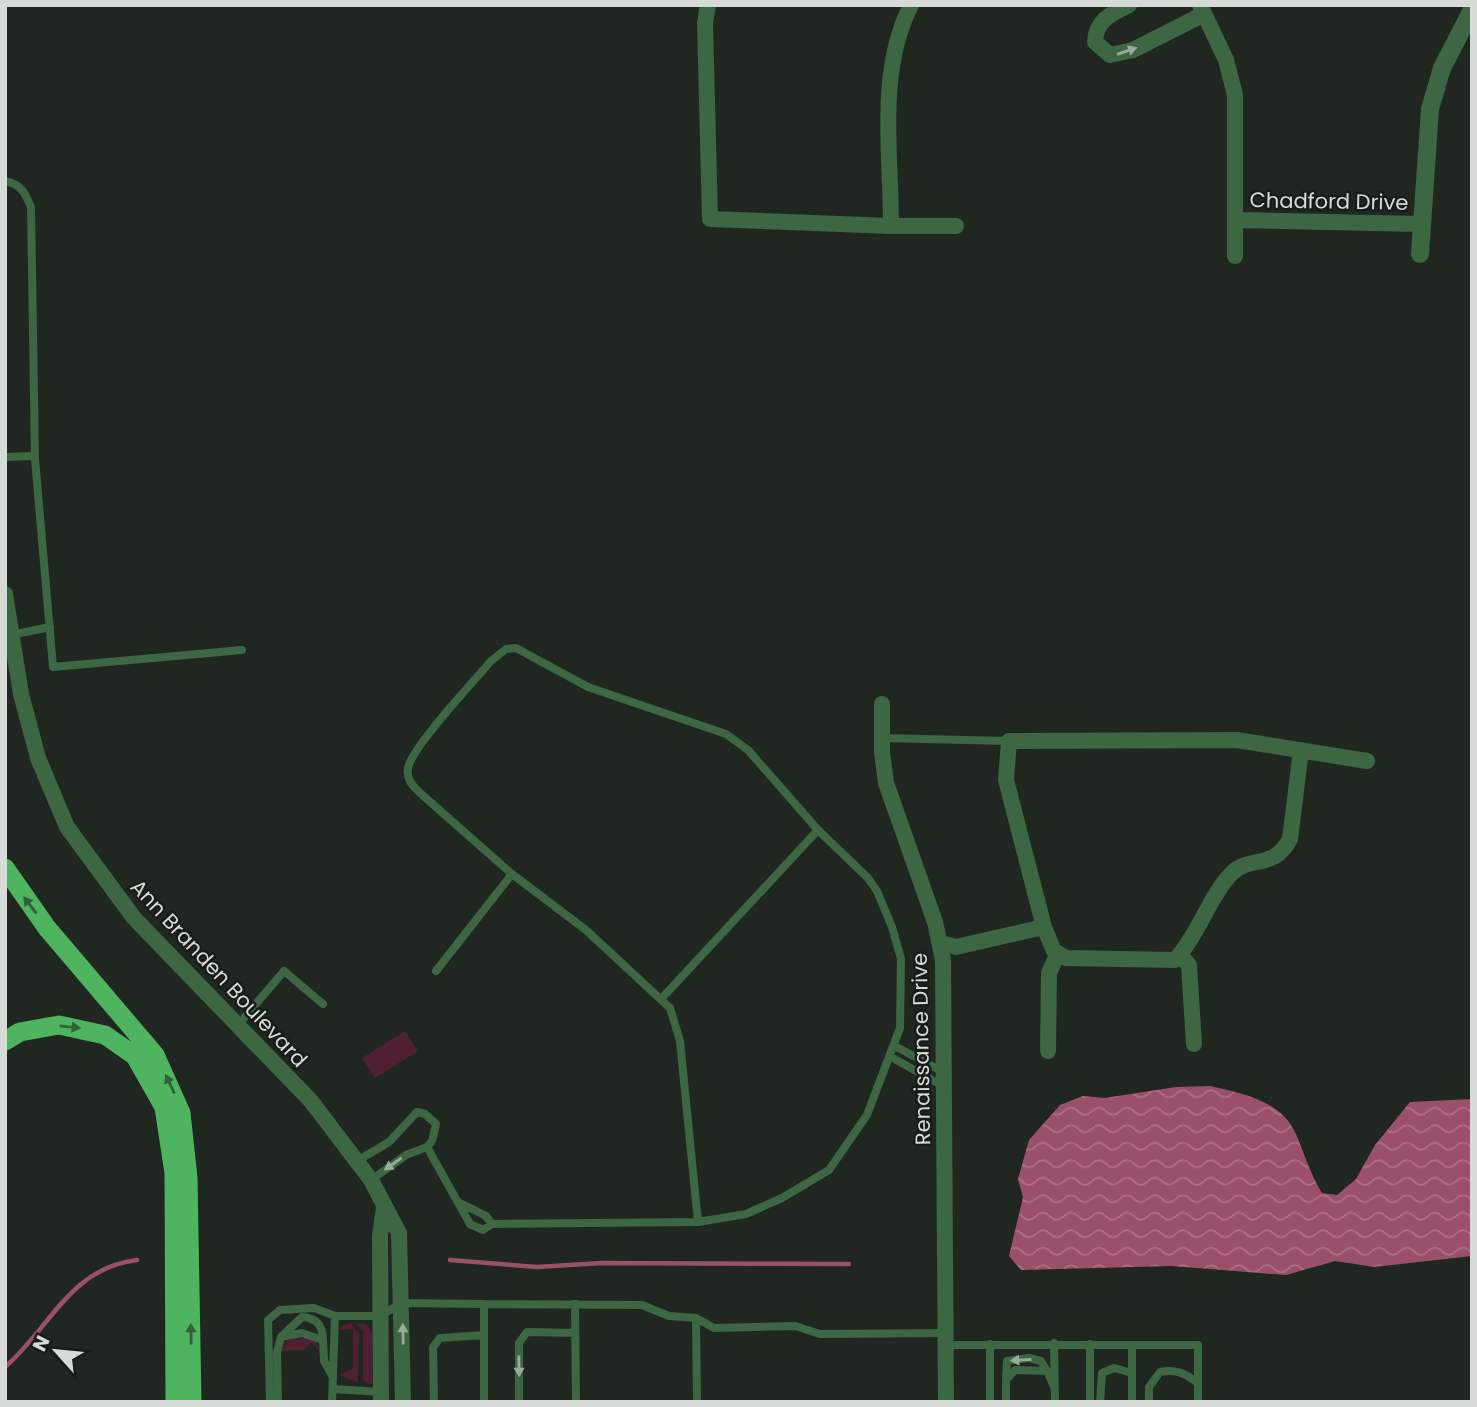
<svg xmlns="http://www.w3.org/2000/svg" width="1477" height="1407" viewBox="0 0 1477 1407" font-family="Poppins,sans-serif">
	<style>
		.green { fill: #4f2032 }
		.water { fill: url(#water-waves) }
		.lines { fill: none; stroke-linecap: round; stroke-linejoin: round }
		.stream { stroke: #9a4f6b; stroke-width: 4.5 }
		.service { stroke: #3d6642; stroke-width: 8 }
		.minor { stroke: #3d6642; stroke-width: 16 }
		.tertiary { stroke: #3d6642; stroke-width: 18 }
		.trunk { stroke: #4fb460; stroke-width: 19 }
		.oneway { fill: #99ac9b }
		.oneway2 { fill: #306138 }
		.labels { text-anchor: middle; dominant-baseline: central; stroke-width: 5; stroke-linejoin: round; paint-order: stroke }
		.street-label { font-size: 21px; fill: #d7dbd7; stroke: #171d18 }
	</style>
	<defs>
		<pattern id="water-waves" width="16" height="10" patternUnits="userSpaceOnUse" patternTransform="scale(1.75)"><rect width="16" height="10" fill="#9a4f6b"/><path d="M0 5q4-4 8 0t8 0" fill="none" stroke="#ac7086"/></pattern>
	</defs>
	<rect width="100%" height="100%" fill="#202721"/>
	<!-- green -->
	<path class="green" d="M405,1031l13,20 -43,27 -13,-20z
		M351,1323l8,12 -1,47 -19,-7 14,-7v-39l-14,1 3,-5z
		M356,1323l10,1 6,9v51l-6,-1 -3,-4v-47z
		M305,1338l11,3 4,10 -9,-8 -7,7 -23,1 7,-11z"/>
	<!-- water -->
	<path class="water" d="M1210,1086c30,7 70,14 85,46 9,20 15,42 27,61l15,2 19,-16 19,-34 35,-43 62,-3v157l-98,11 -39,-6 -49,14 -115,-9 -150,4 -12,-14 14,-59 -5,-18 11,-39 31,-35 23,-9 22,2 71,-11z"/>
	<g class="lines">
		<!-- stream -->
		<path class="stream" d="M450,1260l87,7 65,-4 247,1
			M5,1367c46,-40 65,-99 132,-107"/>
		<!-- service -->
		<path class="service" d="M5,181c16,3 20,12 26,26l4,252 18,208 189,-17
			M5,457l30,-1
			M11,635l39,-8
			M882,738l127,3
			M436,971l76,-97
			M662,998l156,-168
			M238,1025l46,-54 39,33
			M895,1046l48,26
			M891,1057l52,29
			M427,1147l43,77 13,6 9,-6 206,-2 48,-8 36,-16 47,-28 38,-55 33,-87 1,-69 -9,-32 -15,-36 -9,-13 -50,-48 -70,-80 -22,-16 -138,-47 -72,-39 -10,1 -15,12c-16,19 -80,87 -83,107 -2,11 4,17 11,24l93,82 74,56 84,78 10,33 18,181
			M357,1161l32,-19 28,-30 8,2 11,10 -4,17 -5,6 -21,8 -35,25
			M460,1203l26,13 6,8
			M575,1304l1,98
			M696,1318l18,10 81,-2 25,8 126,-1
			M281,1337l21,-20c15,1 21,9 21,23
			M1054,1343l1,59
			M946,1345h252v57
			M1132,1345v57
			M1006,1380l1,-19 22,-3 12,3 6,10
			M333,1389l48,3
			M270,1402l-2,-82 12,-10 34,-2 21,8h45l22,-13 82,1
			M278,1402l-1,-50 4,-15 21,-4 21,7 1,21 9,16
			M332,1402l3,-86
			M434,1402l-1,-55 7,-9 44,-3
			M484,1402v-98l158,1 27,11 27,2 1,84
			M519,1402v-59l8,-11 48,1
			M990,1402v-58
			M1006,1402v-22l9,-10 32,1 8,18
			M1090,1402v-58
			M1100,1402l2,-29 12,-5 18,5
			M1149,1402v-15l11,-15c16,-3 25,1 38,11"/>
		<!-- minor -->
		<path class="minor" d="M708,5l-3,18 5,196 181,7c0,-73 -14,-154 20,-221
			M1129,5c-18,9 -33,15 -34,37l15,13 23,-5 71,-36
			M1200,5l26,55 9,35v161
			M1236,220l185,4
			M891,226h65
			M5,594l16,100 17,64 29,69 67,91 177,183 60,79 28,53 4,169
			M882,704v48l4,31 49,139 8,38 3,442
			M1044,927l10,24 12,7 109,2c22,-23 37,-68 57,-87 19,-18 42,-3 58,-34l11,-89
			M941,943l15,4 88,-20 -38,-147 3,-39 228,-1 130,21
			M1180,955l9,10 5,79
			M1048,1051l1,-78 9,-20
			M381,1402l-1,-166 4,-29"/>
		<!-- tertiary -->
		<path class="tertiary" d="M1420,254l10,-145 12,-41 30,-58"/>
		<!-- trunk -->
		<path class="trunk" d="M5,868l42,60 108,127 26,58 7,65 4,224
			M5,1041l15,-9 39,-7 46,10 30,21 29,51 10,66 1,229"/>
	</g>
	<!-- one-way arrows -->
	<defs><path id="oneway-solid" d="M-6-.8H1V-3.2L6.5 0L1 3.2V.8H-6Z" transform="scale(1.75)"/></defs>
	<g class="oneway">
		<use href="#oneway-solid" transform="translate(1127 51) rotate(-19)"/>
		<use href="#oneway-solid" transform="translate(393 1164) rotate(145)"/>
		<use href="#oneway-solid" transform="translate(403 1334) rotate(-91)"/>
		<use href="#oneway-solid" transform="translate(1021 1360) rotate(177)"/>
		<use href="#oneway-solid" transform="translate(519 1366) rotate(89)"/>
	</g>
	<g class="oneway2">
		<use href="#oneway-solid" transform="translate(30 905) rotate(-127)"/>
		<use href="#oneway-solid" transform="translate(70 1027) rotate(6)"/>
		<use href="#oneway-solid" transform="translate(170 1084) rotate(-115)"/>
		<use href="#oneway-solid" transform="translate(191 1334) rotate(-91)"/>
	</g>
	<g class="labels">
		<!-- street labels -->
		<g class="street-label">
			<text transform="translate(1329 201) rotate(1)">Chadford Drive</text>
			<text transform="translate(219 973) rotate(47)">Ann Branden Boulevard</text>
			<text transform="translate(921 1049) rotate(-91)">Renaissance Drive</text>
		</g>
	</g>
	<!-- border -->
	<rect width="1477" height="1407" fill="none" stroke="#d7dbd7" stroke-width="14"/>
	<!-- north arrow -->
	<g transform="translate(56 1351) rotate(297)" stroke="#171d18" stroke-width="5" paint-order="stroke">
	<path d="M0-5L12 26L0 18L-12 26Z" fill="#d7dbd7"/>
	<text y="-10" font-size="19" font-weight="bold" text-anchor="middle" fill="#d7dbd7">N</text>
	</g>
</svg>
